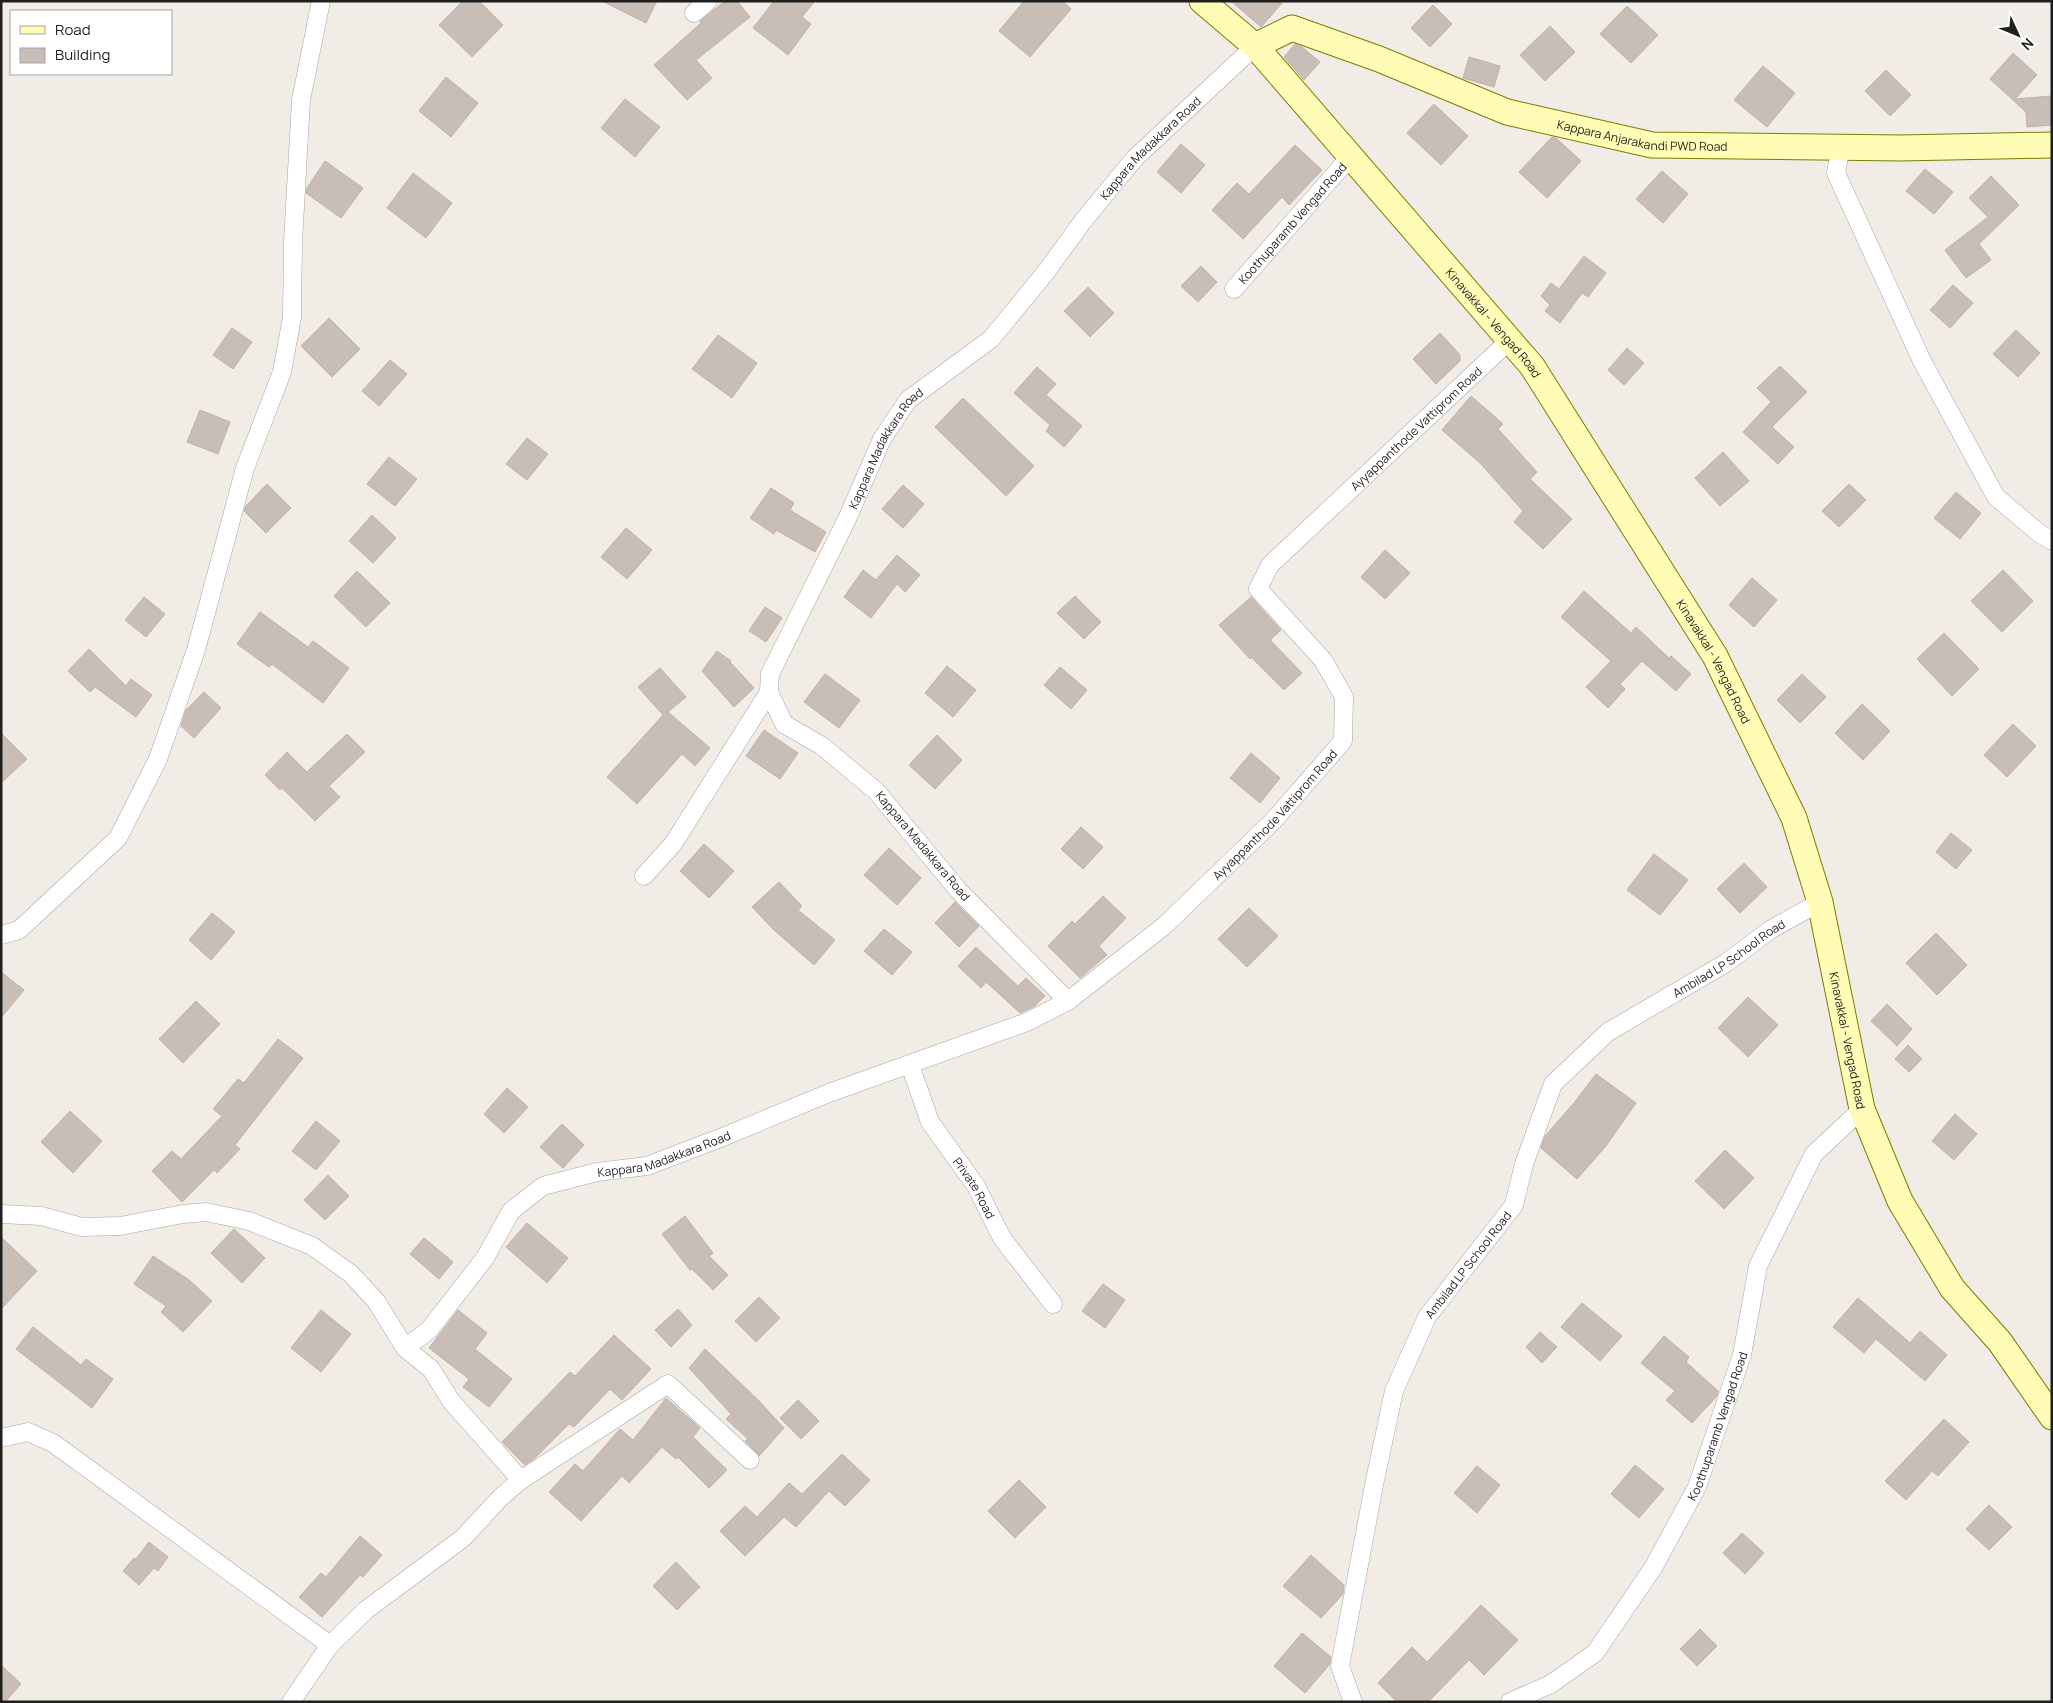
<svg xmlns="http://www.w3.org/2000/svg" width="2053" height="1703" viewBox="0 0 2053 1703" font-family="Manrope,sans-serif">
	<style>
		.building { fill: #c9bdb8; stroke: #c4b0a6 }
		.lines { fill: none; stroke-linecap: round; stroke-linejoin: round }
		.street-casing { stroke: #a6a6a6; stroke-width: 19 }
		.secondary-casing { stroke: #7b7d00; stroke-width: 27 }
		.street { stroke: #fff; stroke-width: 18 }
		.secondary { stroke: #fffcb5; stroke-width: 25 }
		.labels { text-anchor: middle; dominant-baseline: central; stroke-width: 4; stroke-linejoin: round; paint-order: stroke }
		.street-label { font-size: 12px; fill: #1f1f1f; stroke: #fff }
	</style>
	<rect width="100%" height="100%" fill="#f1ece5"/>
	<!-- building -->
	<path class="building" d="M463,1h16l24,24 -31,32 -33,-32z
		M602,1h55l-11,22z
		M725,1h12l13,16 -54,43 16,18 -25,22 -33,-35 47,-42 -1,-2z
		M774,1h41l-13,16 9,7 -23,31 -35,-27z
		M1024,1h38l9,8 -41,48 -31,-26z
		M1231,1h53l-23,26z
		M1433,5l19,19 -22,23 -19,-19z
		M1627,6l31,29 -27,28 -31,-29z
		M1550,26l25,26 -30,29 -25,-26z
		M1295,44l7,3 18,15 -16,18 -20,-23z
		M2013,53l24,22 -22,24 37,-3v29l-25,2 -1,-15 -36,-33z
		M1469,57l31,9 -6,21 -31,-9z
		M1763,66l32,27 -28,34 -33,-27z
		M1886,70l25,25 -21,21 -25,-25z
		M446,77l32,26 -27,34 -32,-26z
		M625,99l35,28 -25,30 -34,-29z
		M1434,104l34,32 -27,29 -34,-32z
		M1552,137l4,1 25,23 -34,37 -28,-26z
		M1181,144l24,21 -24,28 -24,-21z
		M1295,145l27,25 -33,35 -7,-8 -39,42 -31,-29 25,-27 12,11z
		M325,161l38,27 -22,30 -35,-25 1,-5z
		M1925,169l28,23 -19,22 -28,-23z
		M1662,171l26,23 -25,29 -27,-24z
		M413,173l39,30 -26,35 -39,-30z
		M1991,176l28,29 -40,39 12,16 -25,18 -21,-28 43,-33 -19,-19z
		M1584,256l22,17 -18,24 -6,-4 -22,30 -15,-12 5,-6 -9,-9 10,-13 8,6z
		M1201,266l16,16 -19,20 -17,-16z
		M1953,285l20,18 -23,25 -20,-18z
		M1088,287l26,26 -24,24 -26,-26z
		M329,318l31,31 -28,28 -31,-31z
		M232,328l20,14 -19,27 -20,-14z
		M2016,330l24,23 -22,24 -25,-23z
		M1440,333l20,22v6l-24,23 -23,-25z
		M718,335l39,28 -25,35 -40,-29z
		M1627,348l17,15 -20,22 -16,-15z
		M390,360l17,14 -28,32 -17,-15z
		M1780,366l27,26 -35,35 22,20 -16,17 -35,-32 28,-30 -14,-14z
		M1037,367l19,17 -10,11 36,31 -18,21 -18,-16 4,-6 -36,-32z
		M1471,396l32,28 -5,5 39,43 -7,7 42,40 -29,30 -29,-27 9,-11 -43,-48 -38,-33z
		M963,398l71,68 -28,30 -71,-69z
		M200,410l30,12 -12,32 -31,-12z
		M527,438l21,16 -21,26 -21,-16z
		M1723,452l26,29 -29,25 -25,-28z
		M389,457l28,22 -22,27 -28,-22z
		M267,484l24,24 -25,25 -22,-22 2,-5z
		M1849,484l17,16 -27,27 -17,-16z
		M903,485l21,19 -21,24 -21,-19z
		M771,488l23,15 -4,7 36,22 -11,20 -39,-22 -2,4 -24,-16z
		M1956,492l25,21 -21,26 -26,-21z
		M372,515l24,23 -23,25 -24,-22z
		M626,528l26,22 -25,29 -26,-22z
		M1385,550l25,23 -25,26 -24,-22z
		M897,555l23,20 -15,17 -8,-8 -26,34 -27,-21 19,-27 13,10z
		M2003,570l30,31 -31,31 -31,-31z
		M357,571l33,32 -24,24 -32,-31z
		M1752,578l25,22 -23,27 -25,-22z
		M1584,591l47,42 5,-6 33,31 2,-2 20,18 -15,17 -34,-30 -22,23 5,5 -17,19 -22,-21 25,-26 -50,-44z
		M1075,596l26,26 -17,17 -27,-26z
		M144,597l21,17 -19,23 -21,-17z
		M1251,597l30,33 -11,10 32,33 -18,17 -33,-33 -1,2 -31,-34z
		M765,607l17,11 -16,24 -17,-11z
		M260,612l48,35 5,-6 36,27 -26,35 -51,-39 -3,3 -32,-23z
		M1944,633l35,36 -27,27 -35,-37z
		M89,649l37,37 5,-7 21,16 -16,22 -41,-30 -5,5 -22,-21z
		M717,651l14,10 -1,1 24,26 -20,19 -32,-36z
		M947,666l29,24 -23,27 -28,-24z
		M1060,667l27,23 -16,19 -27,-24z
		M660,668l26,29 -18,15 42,36 -15,18 -13,-12 -45,50 -30,-27 56,-62 -25,-28z
		M825,674l35,26 -21,28 -35,-26z
		M1802,674l24,23 -26,26 -23,-23z
		M204,692l17,16 -27,30 -13,-12 5,-16z
		M1862,704l28,27 -27,29 -28,-27z
		M2013,724l23,22 -29,31 -23,-22z
		M764,730l34,23 -18,26 -34,-23z
		M1,733l26,26 -26,24z
		M347,734l18,18 -36,34 11,11 -25,24 -33,-33 -2,2 -15,-15 22,-23 20,20z
		M937,735l25,25 -27,29 -26,-24z
		M1251,753l29,25 -20,25 -30,-25z
		M1081,827l22,20 -20,22 -22,-20z
		M1951,833l21,17 -16,19 -20,-17z
		M704,844l30,27 -25,27 -29,-27z
		M889,848l32,30 -24,27 -33,-30z
		M1654,854l34,26 -28,35 -33,-25z
		M1744,863l23,24 -27,26 -23,-24z
		M779,882l23,24 -4,4 37,30 -21,25 -40,-35 -22,-23z
		M1103,896l23,22 -27,28 8,9 -27,23 -32,-32 24,-25 3,3z
		M955,902l24,24 -20,21 -24,-24z
		M1249,908l29,28 -31,31 -29,-28z
		M212,913l23,19 -24,28 -22,-20z
		M884,929l28,23 -20,23 -28,-24z
		M1936,933l31,32 -30,30 -31,-32z
		M976,947l42,39 8,-8 19,18 -10,10 -15,7 -34,-31 -5,6 -23,-22z
		M1,972l23,18 -23,28z
		M1748,997l30,28 -30,32 -30,-29z
		M196,1001l24,23 -37,39 -24,-24z
		M1887,1004l25,25 -15,17 -26,-25z
		M278,1039l25,19 -68,87 5,4 -23,24 -3,-3 -32,32 -30,-31 20,-20 9,8 41,-43 -9,-7 25,-30 6,4z
		M1908,1045l14,14 -13,13 -14,-13z
		M1596,1074l40,29 -30,43 -29,33 -36,-31 4,-12 29,-33z
		M507,1088l21,19 -24,26 -20,-19z
		M70,1111l32,30 -29,32 -32,-31z
		M1955,1114l22,20 -23,26 -22,-19z
		M316,1121l24,20 -24,29 -24,-19z
		M562,1124l22,21 -21,23 -23,-21z
		M1725,1150l29,28 -30,31 -29,-28z
		M328,1175l21,21 -24,24 -21,-20z
		M685,1216l28,37 -4,3 19,19 -15,15 -21,-21 -2,1 -28,-36z
		M527,1223l41,35 -21,25 -41,-36z
		M234,1229l31,29 -23,25 -31,-30z
		M1,1237l36,34 -36,38z
		M424,1238l29,24 -14,17 -29,-25z
		M153,1256l36,24 23,21 -29,31 -22,-20 5,-6 -32,-22z
		M1103,1284l22,16 -20,28 -23,-17z
		M759,1297l21,21 -24,24 -21,-21z
		M1858,1298l52,45 10,-12 27,24 -22,26 -49,-42 -12,14 -31,-26z
		M1582,1303l40,33 -22,25 -39,-34z
		M678,1309l14,16 -21,22 -16,-17z
		M321,1310l30,24 -30,38 -30,-24z
		M458,1310l29,23 -12,16 37,30 -23,28 -26,-20 6,-8 -40,-31z
		M33,1327l48,38 5,-6 27,20 -21,29 -76,-59z
		M1540,1332l17,15 -15,16 -16,-16z
		M614,1335l37,34 -29,31 -12,-11 -36,38 -5,-3 -34,34 -10,7 -23,-23 68,-70 5,4z
		M1664,1336l25,21 -3,5 32,29 -1,5 -25,27 -26,-23 9,-9 -34,-28z
		M705,1349l53,51 26,28 -25,28 -14,-15 3,-2 -22,-20 5,-5 -42,-46z
		M666,1398l34,30 -7,9 34,33 -18,18 -31,-31 -2,2 -14,-12 -33,36 -7,-7 -41,45 -32,-29 26,-28 8,7 37,-42 13,11z
		M798,1400l21,21 -18,18 -21,-21z
		M1944,1419l25,23 -31,34 -6,-5 -26,29 -21,-19z
		M842,1454l28,26 -25,26 -16,-15 -33,36 -12,-10 -39,39 -25,-25 25,-25 12,11 32,-34 13,11z
		M1635,1465l29,24 -25,29 -28,-24z
		M1477,1466l23,19 -23,28 -23,-20z
		M1019,1480l27,27 -31,31 -27,-27z
		M1989,1505l23,22 -23,23 -23,-21z
		M1742,1533l22,20 -19,21 -22,-21z
		M360,1536l22,19 -19,22 -3,-2 -38,42 -23,-20 22,-24 5,4z
		M149,1542l19,15 -10,14 -4,-3 -15,17 -16,-14 11,-13 2,1z
		M1311,1555l33,30 -1,9 -22,24 -38,-32z
		M676,1562l24,25 -23,23 -24,-24z
		M1481,1605l37,35 -34,35 -15,-15 -41,42h-31l-19,-19 34,-36 15,15z
		M1700,1629l17,17 -20,20 -17,-17z
		M1302,1633l29,24 -1,7 -25,29 -31,-27z
		M1,1665l20,19 -16,18h-4z"/>
	<g class="lines">
		<defs>
			<g id="street">
				<path d="M694,13l14,-12"/>
				<path d="M1841,147l-5,26 86,188 74,136 43,36 13,8"/>
				<path id="s1" d="M1234,289l116,-132"/>
				<path d="M644,876l29,-32 96,-152"/>
				<path d="M1,935l18,-5 99,-92 40,-79 38,-109 49,-182 37,-96 10,-55 1,-75 8,-142 20,-99"/>
				<path id="s2" d="M1068,1001l96,-75 109,-105 70,-80 1,-44 -21,-37 -65,-71 12,-24 240,-225"/>
				<path id="s3" d="M910,1065l20,57 46,64 26,52 51,66"/>
				<path d="M1,1214l40,2 41,11 38,-1 63,-12 23,-2 43,9 63,25 39,28 25,27 29,47 26,21 20,32 70,79 -20,17 -38,41 -97,72 -36,35 -39,57"/>
				<path id="s4" d="M405,1348l24,-18 56,-72 26,-47 32,-25 54,-14 50,-6 76,-29 106,-44 198,-71 41,-21 -109,-110 -83,-100 -54,-45 -38,-22 -15,-32 1,-18 78,-157 34,-78 26,-39 83,-61 55,-67 37,-51 52,-63 120,-112"/>
				<path d="M1,1438l27,-6 25,11 277,202"/>
				<path d="M521,1480l147,-96 82,76"/>
				<path id="s5" d="M1353,1702l-13,-36 35,-186 19,-89 33,-74 87,-112 10,-41 29,-80 55,-52 118,-69 44,-33 50,-28"/>
				<path id="s6" d="M1510,1702l41,-18 44,-31 58,-85 44,-81 45,-132 16,-89 56,-112 48,-45"/>
			</g>
			<g id="secondary">
				<path id="s7" d="M1202,1l53,45 277,320 183,290 79,162 26,84 42,207 38,92 52,87 48,54 52,75"/>
				<path id="s8" d="M1255,46l37,-18 87,31 128,53 145,33 249,3 151,-3"/>
			</g>
		</defs>
		<!-- street casing -->
		<use href="#street" class="street-casing"/>
		<!-- secondary casing -->
		<use href="#secondary" class="secondary-casing"/>
		<!-- street -->
		<use href="#street" class="street"/>
		<!-- secondary -->
		<use href="#secondary" class="secondary"/>
	</g>
	<g class="labels">
		<!-- street labels -->
		<g class="street-label">
			<text stroke="none"><textPath href="#s8" startOffset="410">Kappara Anjarakandi PWD Road</textPath></text>
			<text stroke="none"><textPath href="#s4" startOffset="1886">Kappara Madakkara Road</textPath></text>
			<text stroke="none"><textPath href="#s1" startOffset="88">Koothuparamb Vengad Road</textPath></text>
			<text stroke="none"><textPath href="#s7" startOffset="435">Kinavakkal - Vengad Road</textPath></text>
			<text stroke="none"><textPath href="#s2" startOffset="789">Ayyappanthode Vattiprom Road</textPath></text>
			<text stroke="none"><textPath href="#s4" startOffset="1481">Kappara Madakkara Road</textPath></text>
			<text stroke="none"><textPath href="#s7" startOffset="840">Kinavakkal - Vengad Road</textPath></text>
			<text stroke="none"><textPath href="#s2" startOffset="279">Ayyappanthode Vattiprom Road</textPath></text>
			<text transform="translate(923 846) rotate(50)">Kappara Madakkara Road</text>
			<text stroke="none"><textPath href="#s5" startOffset="886">Ambilad LP School Road</textPath></text>
			<text stroke="none"><textPath href="#s7" startOffset="1245">Kinavakkal - Vengad Road</textPath></text>
			<text stroke="none"><textPath href="#s4" startOffset="341">Kappara Madakkara Road</textPath></text>
			<text stroke="none"><textPath href="#s3" startOffset="140">Private Road</textPath></text>
			<text stroke="none"><textPath href="#s5" startOffset="466">Ambilad LP School Road</textPath></text>
			<text stroke="none"><textPath href="#s6" startOffset="358">Koothuparamb Vengad Road</textPath></text>
		</g>
	</g>
	<!-- border -->
	<rect width="2053" height="1703" fill="none" stroke="#1f1f1f" stroke-width="5"/>
	<!-- legend -->
	<rect x="10" y="10" width="162" height="65" fill="#ffffff" stroke="#a5a5a5"/>
	<rect x="20" y="26" width="25" height="8" fill="#fffcb5" stroke="#a5a5a5"/>
	<text x="55" y="35" font-size="15" fill="#1f1f1f">Road</text>
	<rect x="20" y="48" width="25" height="15" fill="#c9bdb8" stroke="#a5a5a5"/>
	<text x="55" y="60" font-size="15" fill="#1f1f1f">Building</text>
	<!-- north arrow -->
	<g transform="translate(2018 35) rotate(134)" stroke="#ffffff" stroke-width="4" paint-order="stroke">
	<path d="M0-4L9 19L0 12L-9 19Z" fill="#1f1f1f"/>
	<text y="-8" font-size="14" font-weight="bold" text-anchor="middle" fill="#1f1f1f">N</text>
	</g>
</svg>
